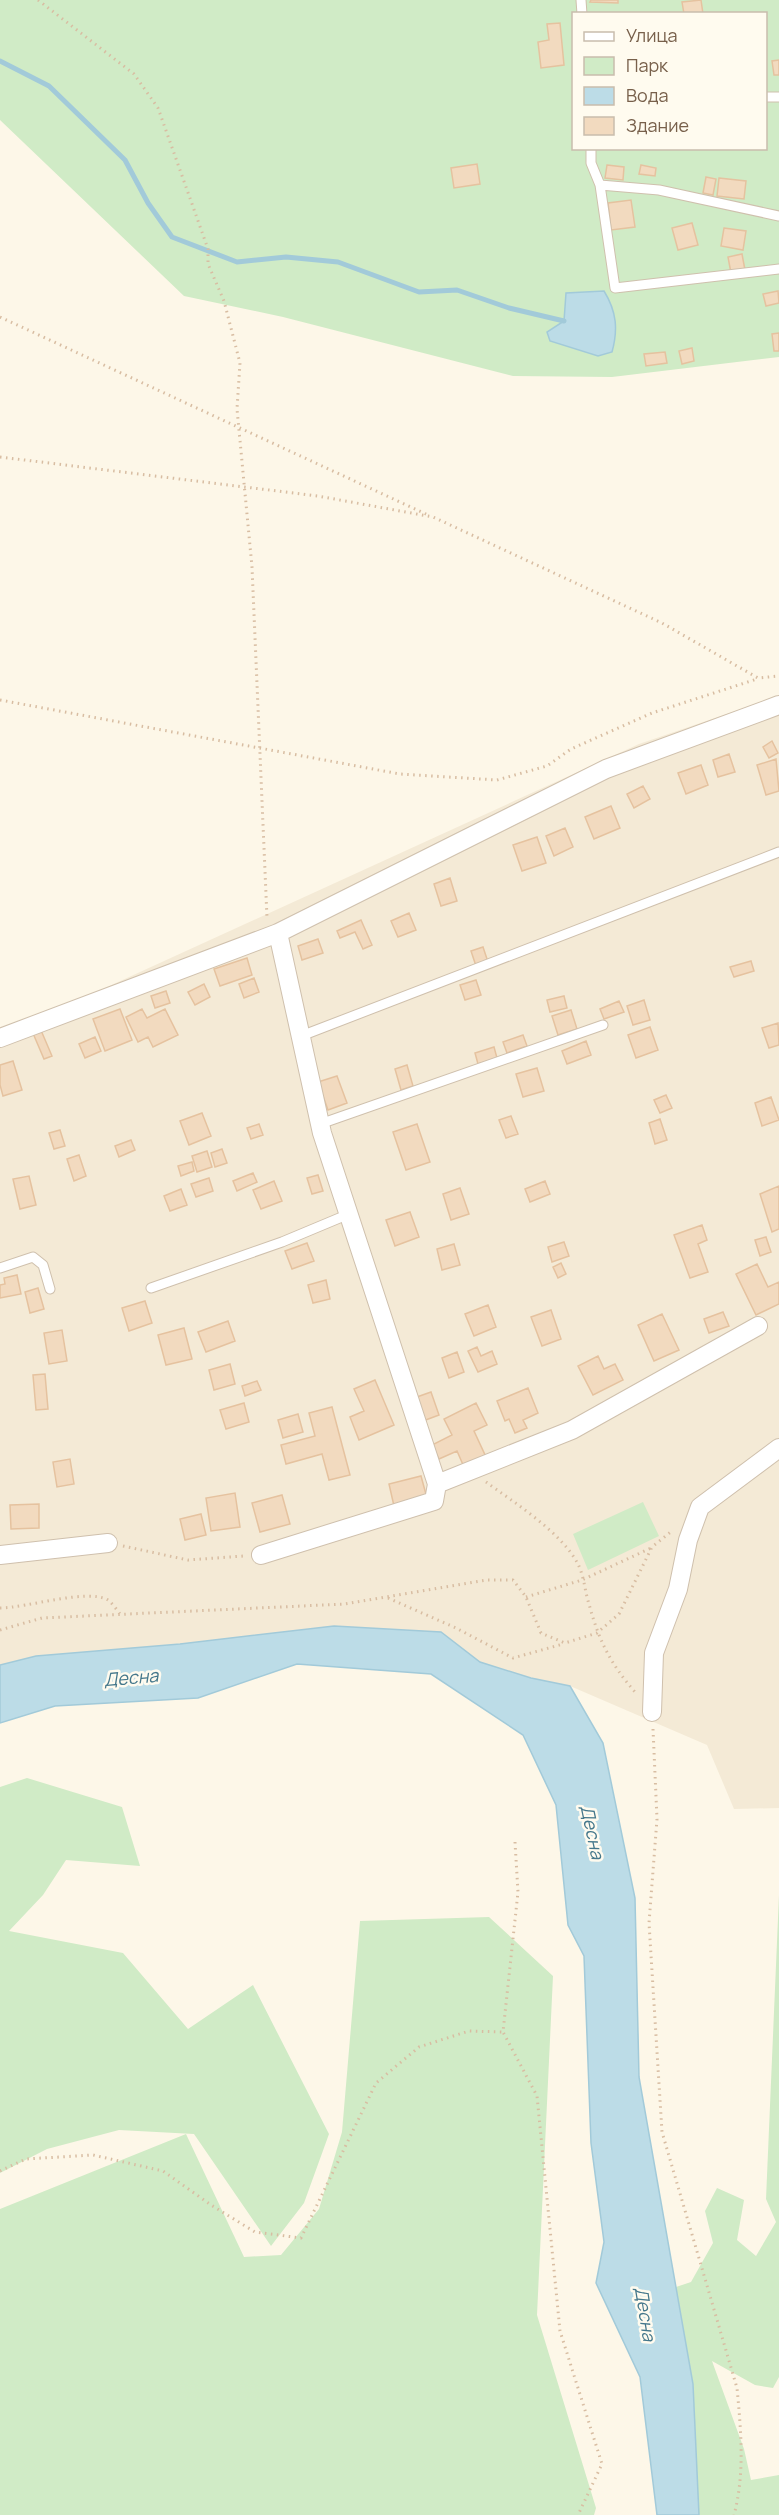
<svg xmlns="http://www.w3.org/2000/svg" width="779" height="2515" viewBox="0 0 779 2515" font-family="Manrope,sans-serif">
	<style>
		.residential { fill: #f4ead6 }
		.green { fill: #d0ebc6; fill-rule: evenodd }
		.water { fill: #bcdce7; stroke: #a2cad9; stroke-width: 1.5 }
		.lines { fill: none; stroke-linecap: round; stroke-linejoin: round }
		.stream { stroke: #a2cad9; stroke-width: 5 }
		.building { fill: #f2dabf; stroke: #e5c29f; stroke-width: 1.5 }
		.lane-casing { stroke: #cfc0ad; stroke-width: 11 }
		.street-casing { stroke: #cfc0ad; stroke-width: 20 }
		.path { stroke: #d8bda2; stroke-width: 3; stroke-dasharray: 1.5 4.5; stroke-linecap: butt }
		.lane { stroke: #fff; stroke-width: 9 }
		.street { stroke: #fff; stroke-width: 18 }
		.labels { text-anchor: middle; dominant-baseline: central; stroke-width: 5; stroke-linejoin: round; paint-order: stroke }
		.water-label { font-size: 18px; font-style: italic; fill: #44778b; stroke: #fffbef }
	</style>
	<rect width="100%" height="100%" fill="#fdf7e8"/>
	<!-- residential -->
	<path class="residential" d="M779,696v1112l-45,1 -27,-64 -137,-59 -39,-8 -52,-16 -38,-30 -261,12 -144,12 -36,9v-629l639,-292z"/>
	<!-- green -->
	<path class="green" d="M0,0h779v357l-167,20 -99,-1 -230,-59 -99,-21 -184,-176zM574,14h192v134h-192z
		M643,1502l16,34 -71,34 -15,-36z
		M27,1778l95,29 18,59 -74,-6 -23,35 -34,36 114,22 65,76 65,-44 76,149 -25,69 -33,43 -77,-112 -75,-4 -72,19 -47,24v-386z
		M779,1895v482l-6,11 -18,-3 -43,-24 32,88 7,31 28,-5v40h-80l-6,-131 -17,-97 15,-5 22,-39 -8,-32 12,-23 27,12 -7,40 19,16 20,-34 -10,-23z
		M489,1917l64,59 -16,339 59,193 -2,7h-594v-306l186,-75 58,123 37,-2 38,-46 23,-77 18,-211z"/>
	<!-- water -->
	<path class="water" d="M604,291c13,21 14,39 8,61l-14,4 -48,-15 -3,-9 17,-11 2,-28z
		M334,1626l107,6 39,30 51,16 39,8 33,57 32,155 4,179 54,307 6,131h-42l-17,-138 -44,-94 8,-41 -13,-99 -7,-187 -16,-31 -12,-120 -33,-70 -92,-61 -134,-10 -99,34 -143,8 -55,17v-58l36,-9 144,-12z"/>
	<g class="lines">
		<!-- stream -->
		<path class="stream" d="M0,61l49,25 76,74 23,43 24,34 65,25 49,-5 52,5 81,30 38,-2 52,18 55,13"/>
	</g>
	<!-- building -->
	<path class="building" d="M591,0h27v3l-28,-1z
		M701,0l2,14h-19l-2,-12z
		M560,23l4,42 -23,3 -3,-26 11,-2 -2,-16z
		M779,60v15h-5l-2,-14z
		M477,164l3,20 -26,4 -3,-20z
		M607,165l17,2 -1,13 -18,-2z
		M641,165l15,3 -1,8 -16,-2z
		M706,177l10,2 -3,16 -10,-2z
		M719,178l27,3 -2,18 -27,-3z
		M631,200l4,27 -24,3 -3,-27z
		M692,223l6,22 -20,5 -6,-22z
		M724,228l22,3 -3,19 -22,-4z
		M742,254l3,16 -14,3 -3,-16z
		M778,291l1,12 -13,3 -3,-12z
		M779,333v18h-5l-2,-17z
		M692,348l2,13 -12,3 -3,-13z
		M665,352l2,11 -21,3 -2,-12z
		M772,741l6,12 -9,5 -6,-11z
		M729,754l6,18 -17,5 -5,-17z
		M776,759l3,32 -13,4 -9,-30z
		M701,765l7,20 -22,9 -8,-21z
		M643,786l7,13 -16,9 -7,-14z
		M611,806l9,22 -26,11 -9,-22z
		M565,828l8,19 -19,9 -8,-20z
		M537,837l9,26 -24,8 -9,-26z
		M450,878l7,23 -16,5 -7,-22z
		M409,913l7,17 -18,7 -7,-16z
		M361,920l11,25 -9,4 -8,-17 -15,6 -3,-7z
		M318,939l5,14 -21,7 -4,-14z
		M483,947l5,15 -12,4 -5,-15z
		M247,958l5,17 -32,11 -6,-17z
		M751,961l3,10 -20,6 -4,-10z
		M254,978l5,14 -15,6 -5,-14z
		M476,980l5,15 -16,5 -5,-15z
		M204,984l6,13 -15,8 -7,-13z
		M166,991l4,12 -15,5 -4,-12z
		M564,996l3,12 -17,4 -3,-12z
		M644,1000l6,20 -17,5 -6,-19z
		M619,1001l5,11 -20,7 -4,-10z
		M120,1009l12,31 -27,11 -12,-32z
		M142,1009l5,9 18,-9 13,26 -25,12 -5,-10 -10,5 -12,-25z
		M571,1010l6,19 -19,6 -6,-19z
		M778,1023l1,22 -10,3 -7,-20z
		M650,1027l8,23 -22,8 -8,-23z
		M40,1028l12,28 -8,3 -12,-28z
		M523,1035l4,11 -20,7 -4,-11z
		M95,1037l6,14 -16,7 -6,-14z
		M586,1041l5,14 -24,9 -5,-13z
		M494,1047l3,11 -19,6 -3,-11z
		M13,1061l9,29 -19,6 -3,-11v-20z
		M407,1065l6,21 -12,4 -6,-21z
		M537,1068l7,23 -21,6 -7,-23z
		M337,1076l10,27 -19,7 -10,-28z
		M666,1095l6,13 -12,5 -6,-13z
		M771,1097l8,23 -17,6 -7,-23z
		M202,1113l9,23 -22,9 -9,-24z
		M511,1116l7,18 -12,4 -7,-18z
		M660,1119l7,21 -12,4 -6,-21z
		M259,1124l4,11 -12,4 -4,-11z
		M417,1124l13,38 -24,8 -13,-38z
		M60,1130l5,16 -11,3 -5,-16z
		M131,1140l4,10 -16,7 -4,-11z
		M222,1149l5,14 -12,4 -4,-14z
		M207,1151l5,16 -15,5 -5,-16z
		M79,1155l7,21 -12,5 -7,-22z
		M192,1162l2,9 -13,5 -3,-10z
		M253,1173l4,9 -20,9 -4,-10z
		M318,1175l5,16 -11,3 -5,-16z
		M29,1176l7,29 -16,4 -7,-30z
		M209,1178l4,13 -17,6 -5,-13z
		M274,1181l8,20 -21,8 -8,-19z
		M545,1181l5,13 -20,8 -5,-13z
		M779,1186v43l-7,3 -12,-38z
		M460,1188l9,26 -18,6 -8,-26z
		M181,1189l6,16 -17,6 -6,-15z
		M410,1212l9,25 -24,9 -9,-26z
		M702,1225l5,15 -9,4 10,28 -18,6 -16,-43z
		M766,1237l5,15 -11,4 -5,-16z
		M564,1242l5,14 -17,6 -4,-15z
		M307,1243l7,18 -22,8 -7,-18z
		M454,1244l6,21 -18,5 -5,-21z
		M561,1263l5,11 -8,4 -5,-11z
		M757,1264l11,23 11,-5v22l-23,11 -20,-41z
		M17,1275l4,19 -21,4v-13l5,-1 -1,-6z
		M326,1280l4,19 -17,4 -5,-18z
		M38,1288l6,21 -14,4 -5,-21z
		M145,1301l7,22 -23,8 -7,-23z
		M488,1305l8,22 -22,9 -9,-22z
		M551,1310l10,29 -19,7 -11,-29z
		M723,1312l6,14 -20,7 -5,-14z
		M662,1314l17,36 -25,11 -16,-36z
		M228,1321l7,20 -29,11 -8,-20z
		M184,1328l8,31 -26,6 -8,-30z
		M62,1330l5,31 -18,3 -5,-31z
		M477,1347l4,9 11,-5 5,13 -19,8 -10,-21z
		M457,1352l7,20 -15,6 -7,-20z
		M598,1356l6,13 11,-5 8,16 -30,15 -15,-29z
		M230,1364l5,20 -21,6 -5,-20z
		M45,1374l3,35 -12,1 -3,-35z
		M375,1380l19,45 -35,15 -9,-23 14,-6 -10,-22z
		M257,1381l4,9 -16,6 -3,-10z
		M528,1388l10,25 -15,7 4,8 -12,5 -6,-14 -4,2 -8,-20z
		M431,1392l8,23 -16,6 -9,-23z
		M244,1403l5,19 -23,7 -6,-19z
		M476,1403l11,22 -13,6 12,26 -22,10 -7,-16 -18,8 -7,-14 20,-10 -8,-16z
		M332,1407l18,68 -21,5 -7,-26 -36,10 -5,-19 34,-9 -6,-23z
		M298,1414l5,18 -20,6 -5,-18z
		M70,1459l4,25 -17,3 -4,-25z
		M421,1476l6,22 -33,8 -5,-22z
		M235,1493l5,34 -29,4 -5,-33z
		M282,1495l8,29 -30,8 -8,-29z
		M39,1504v24l-28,1 -1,-24z
		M201,1514l5,21 -21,5 -5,-21z"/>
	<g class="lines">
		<defs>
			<path id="lane" d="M581,0l1,14
				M766,97h13
				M591,148v15l9,22
				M779,216l-120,-26 -59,-5 15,103 164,-19
				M301,1036l478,-184
				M320,1124l283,-99
				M0,1268l33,-11 10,8 7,24
				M151,1288l131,-46 67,-28"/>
			<path id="street" d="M278,933l328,-164 173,-64
				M0,1038l278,-105 44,200 115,351 135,-54 186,-104
				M0,1555l108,-12
				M261,1555l173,-54 3,-17
				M652,1712l2,-59 24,-64 10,-49 12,-33 79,-59"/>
		</defs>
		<!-- lane casing -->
		<use href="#lane" class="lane-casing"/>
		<!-- street casing -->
		<use href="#street" class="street-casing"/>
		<!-- path -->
		<path class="path" d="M38,0l96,74 24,34 50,141v15l16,37 16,62 -3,46 15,158 15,351
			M0,317l428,198
			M0,457l318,39 115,21 229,106 96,55 21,-2
			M0,700l400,74 97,6 50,-14 24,-17 81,-36 105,-34
			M486,1482c29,21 75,50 92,82 6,12 7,28 11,40 10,37 21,59 46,88
			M123,1546l65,14 56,-4
			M526,1597l56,-17 69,-32
			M388,1598l68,30 57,30 50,-14
			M0,1608c26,0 88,-20 108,-8 4,3 9,10 12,14
			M0,1630l42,-12 303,-14 142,-24h26l13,17 15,36 24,10 32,-10 22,-19 33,-67 20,-16
			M653,1729l4,90 -8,104 13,209 75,256c4,42 8,86 -3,127
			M515,1842l3,50 -15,140 34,64 23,235 42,133 -24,51
			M0,2171l26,-12 67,-4 70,16 48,34 44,27 46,6 75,-155 43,-36 50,-16 34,1"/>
		<!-- lane -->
		<use href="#lane" class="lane"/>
		<!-- street -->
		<use href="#street" class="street"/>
	</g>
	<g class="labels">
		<!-- water labels -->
		<g class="water-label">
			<text transform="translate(131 1677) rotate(-5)">Десна</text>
			<text transform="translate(593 1832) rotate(78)">Десна</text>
			<text transform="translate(646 2314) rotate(81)">Десна</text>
		</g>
	</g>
	<!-- legend -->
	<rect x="572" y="12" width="195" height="138" fill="#fffbef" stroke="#c9bdad" stroke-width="1.5"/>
	<rect x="584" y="32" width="30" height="9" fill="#ffffff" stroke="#c9bdad" stroke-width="1.5"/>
	<text x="626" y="42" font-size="18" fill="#78604b">Улица</text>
	<rect x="584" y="57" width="30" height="18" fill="#d0ebc6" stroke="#c9bdad" stroke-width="1.5"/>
	<text x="626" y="72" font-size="18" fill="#78604b">Парк</text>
	<rect x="584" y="87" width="30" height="18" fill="#bcdce7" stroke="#c9bdad" stroke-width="1.5"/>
	<text x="626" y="102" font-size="18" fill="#78604b">Вода</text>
	<rect x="584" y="117" width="30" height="18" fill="#f2dabf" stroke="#c9bdad" stroke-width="1.5"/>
	<text x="626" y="132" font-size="18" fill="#78604b">Здание</text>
</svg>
